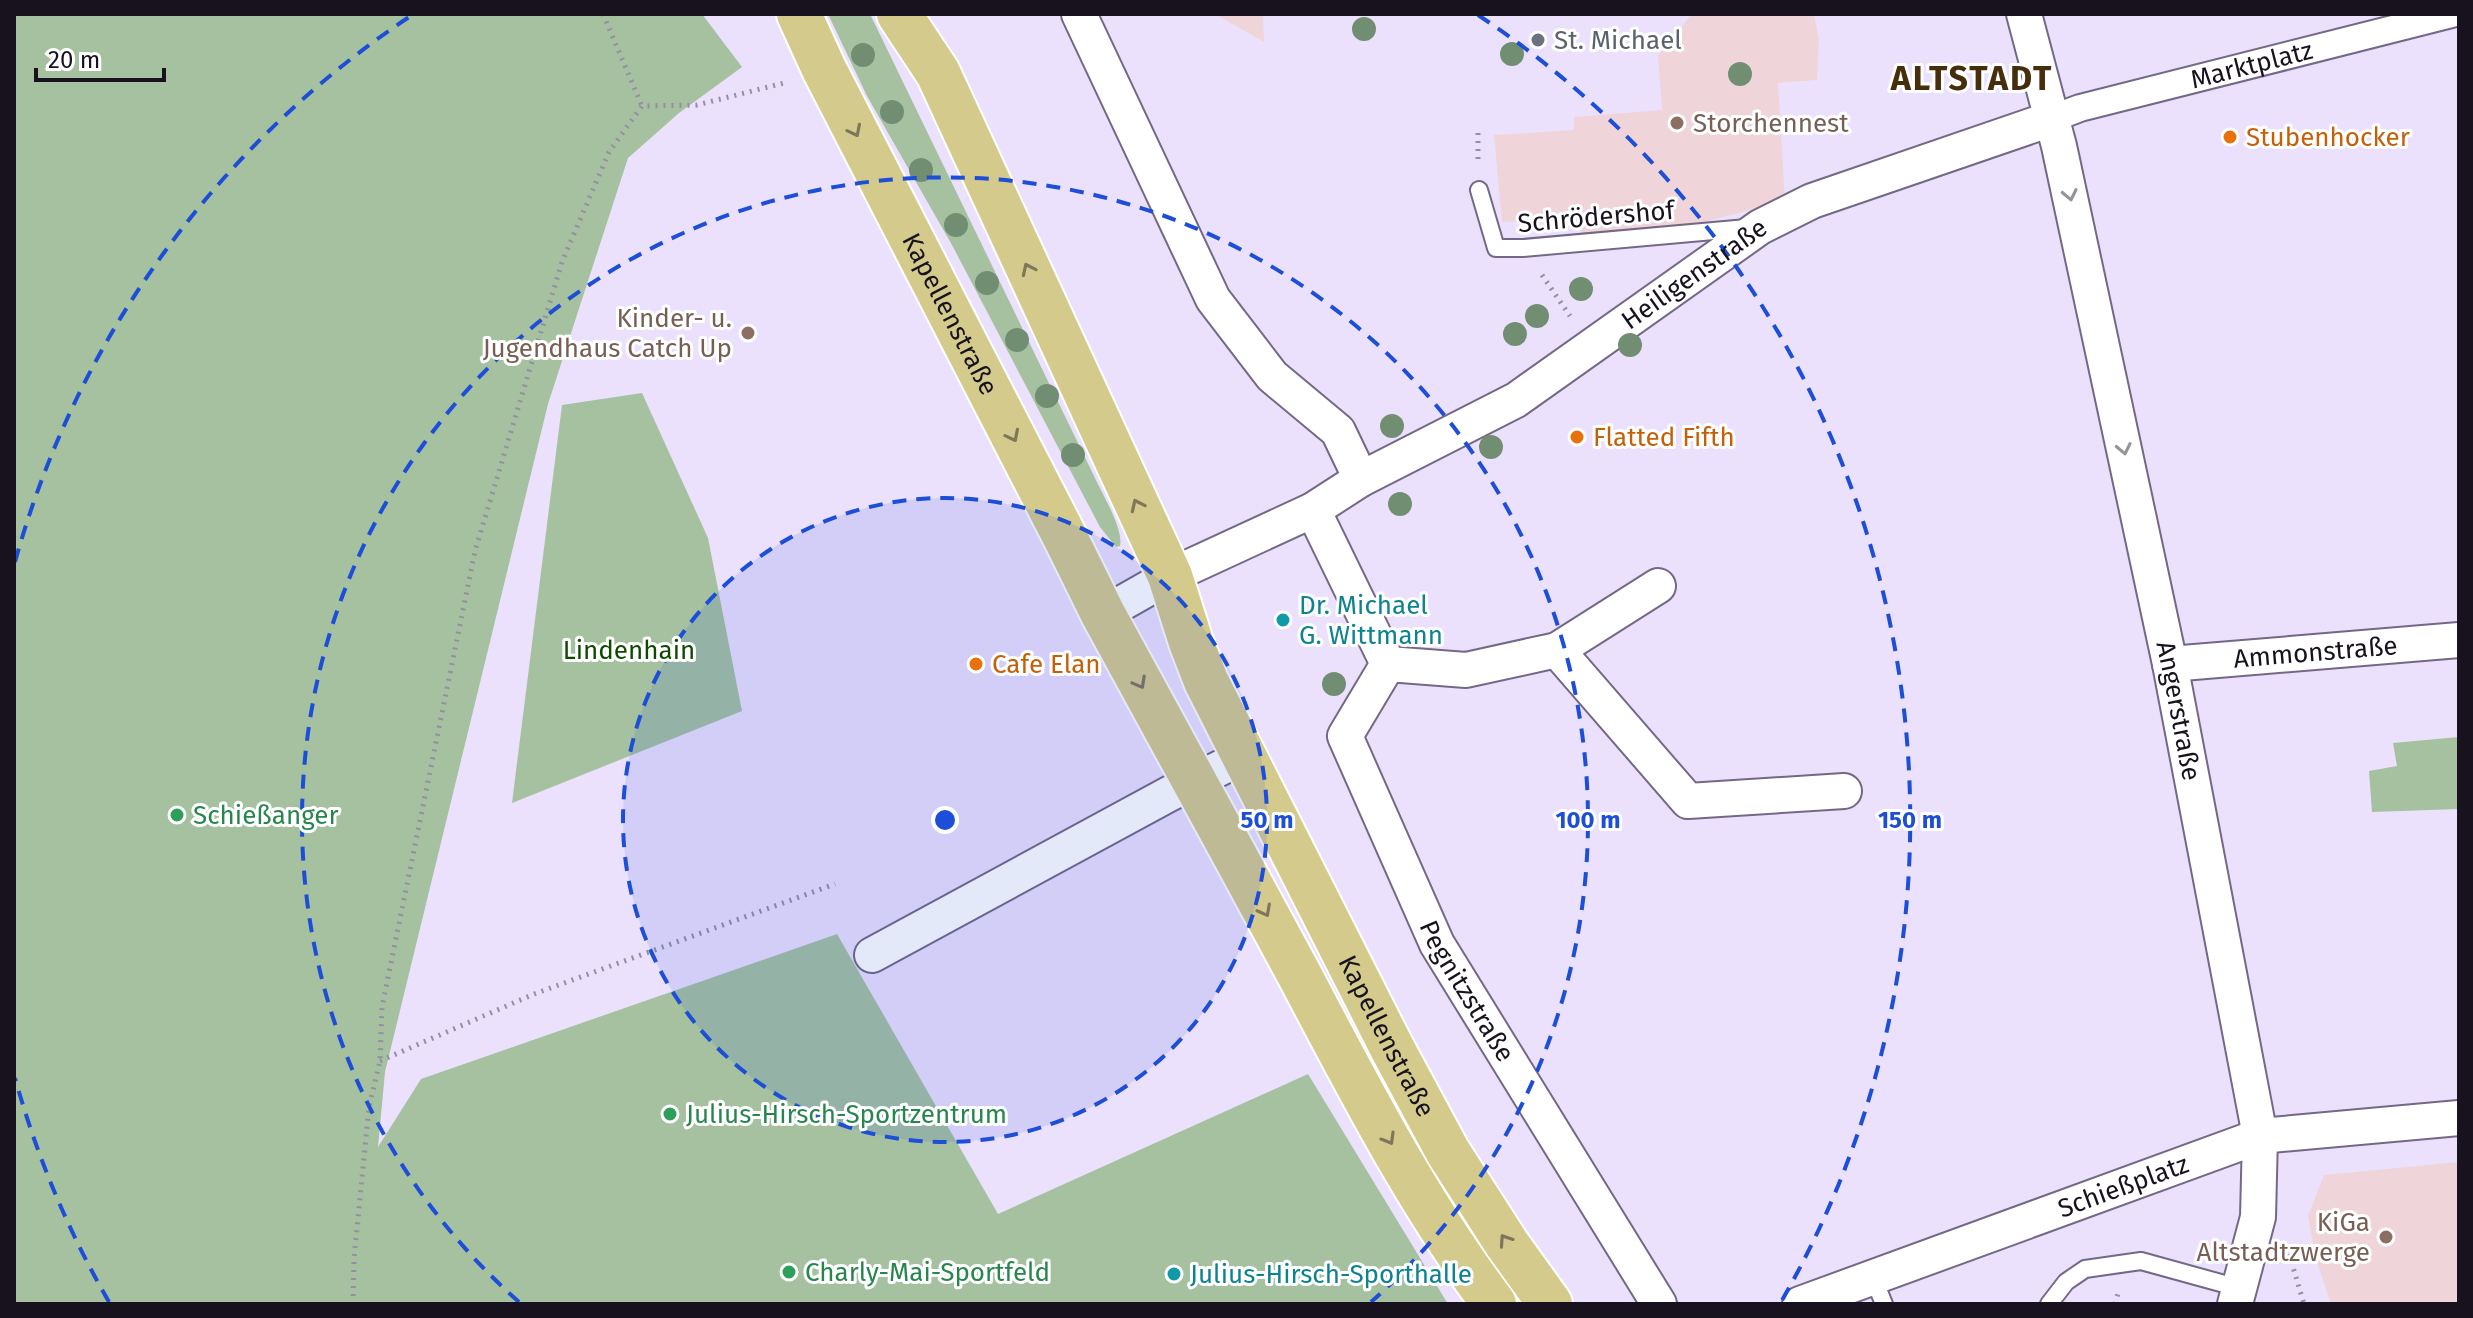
<svg xmlns="http://www.w3.org/2000/svg" width="2473" height="1318" viewBox="0 0 2473 1318" font-family="'Fira Sans',sans-serif">
	<style>
		.education { fill: #efd5da }
		.green { fill: #a5c1a0 }
		.lines { fill: none; stroke-linecap: round; stroke-linejoin: round }
		.service-casing { stroke: #746886; stroke-width: 20 }
		.pedestrian-casing { stroke: #746886; stroke-width: 30 }
		.minor-casing { stroke: #746886; stroke-width: 38 }
		.primary-casing { stroke: #fff; stroke-width: 48 }
		.path { stroke: #968ea3; stroke-width: 5; stroke-dasharray: 2 6; stroke-linecap: butt }
		.service { stroke: #fff; stroke-width: 16 }
		.pedestrian { stroke: #fff; stroke-width: 26 }
		.minor { stroke: #fff; stroke-width: 34 }
		.primary { stroke: #d3ca8c; stroke-width: 44 }
		.tree { fill: #728e72 }
		.oneway { stroke: #7e775a }
		.oneway2 { stroke: #979499 }
		.ring { fill: none; stroke: #1d4ed8; stroke-width: 4; stroke-dasharray: 14 10 }
		.worship-dot { fill: #6b7280; stroke: #fff; stroke-width: 3 }
		.education-dot { fill: #8d6e63; stroke: #fff; stroke-width: 3 }
		.food-dot { fill: #e8710a; stroke: #fff; stroke-width: 3 }
		.culture-dot { fill: #0f9aa8; stroke: #fff; stroke-width: 3 }
		.leisure-dot { fill: #2e9e5b; stroke: #fff; stroke-width: 3 }
		.labels { text-anchor: middle; dominant-baseline: central; stroke-width: 6; stroke-linejoin: round; paint-order: stroke }
		.worship-label { font-size: 26px; fill: #5b616d; stroke: #fff; text-anchor: start }
		.street-label { font-size: 26px; fill: #17121d; stroke: #fff }
		.education-label { font-size: 26px; fill: #785e54; stroke: #fff; text-anchor: end }
		.food-label { font-size: 26px; fill: #c56008; stroke: #fff; text-anchor: start }
		.culture-label { font-size: 26px; fill: #0d838f; stroke: #fff; text-anchor: start }
		.park-label { font-size: 26px; fill: #0f4a01; stroke: #fff }
		.leisure-label { font-size: 26px; fill: #27864d; stroke: #fff; text-anchor: start }
		.district-label { font-size: 34px; font-weight: bold; letter-spacing: 2px; fill: #462d0b; stroke: #fff }
		.centre { fill: #1d4ed8; stroke: #fff; stroke-width: 4 }
		.ring-label { font-size: 24px; text-anchor: middle; font-weight: bold; fill: #1d4ed8; stroke: #fff; stroke-width: 6; stroke-linejoin: round; paint-order: stroke }
	</style>
	<rect width="100%" height="100%" fill="#ebe1fc"/>
	<!-- education -->
	<path class="education" d="M1215,14h48l1,28z
		M1692,14h122l5,26 -2,40 -39,3 7,117 -98,27 -105,8 -2,-18 -78,5 -8,-87 80,-5v-13l88,-7 -4,-55z
		M2459,1162v142h-128l-15,-45 -8,-43 16,-41z"/>
	<!-- green -->
	<path class="green" d="M14,14h688l40,53 -63,46 -51,45 -80,246 -163,668 -7,75 43,-68 416,-145 161,280 310,-140 140,230h-1434z
		M828,14h42l224,462c7,16 30,53 26,70l-4,1 -16,-20 -148,-282 -85,-149z
		M642,393l66,145 34,173 -230,92 50,-398z
		M2459,737v72l-87,3 -3,-41 28,-5 -4,-23z"/>
	<g class="lines">
		<defs>
			<path id="service" d="M1479,190l17,58h27l224,-20
				M1873,1277l11,27
				M2049,1304l17,-22 19,-13 56,-8 98,27"/>
			<g id="pedestrian">
				<path id="s1" d="M2051,119l29,-11 372,-94"/>
			</g>
			<g id="minor">
				<path d="M1079,14l134,285 59,77 66,55 23,48"/>
				<path id="s2" d="M2024,14l35,132 111,518 90,472 -2,81 -23,87"/>
				<path id="s3" d="M1313,510l75,154 -43,72 92,208 222,360"/>
				<path id="s4" d="M1103,614l67,-38 143,-66 48,-31 155,-79 244,-173 52,-26 239,-82"/>
				<path d="M1557,650l131,151 156,-10"/>
				<path d="M1388,664l78,6 91,-20 101,-64"/>
				<path id="s5" d="M2170,664l289,-24"/>
				<path d="M872,955l297,-161 75,-38"/>
				<path id="s6" d="M1800,1304l460,-168 199,-18"/>
			</g>
			<g id="primary">
				<path id="s7" d="M799,14l25,55 242,470 37,75c66,121 132,241 197,362 59,112 118,227 194,328"/>
				<path id="s8" d="M899,14l39,59 232,503 21,66 15,39 186,367 56,104 59,92 43,60"/>
			</g>
		</defs>
		<!-- service casing -->
		<use href="#service" class="service-casing"/>
		<!-- pedestrian casing -->
		<use href="#pedestrian" class="pedestrian-casing"/>
		<!-- minor casing -->
		<use href="#minor" class="minor-casing"/>
		<!-- primary casing -->
		<use href="#primary" class="primary-casing"/>
		<!-- path -->
		<path class="path" d="M603,14l39,92
			M1478,133v27
			M1542,275l28,41
			M380,1061l154,-67 301,-110
			M2289,1254l15,50
			M353,1304l1,-45 15,-152 11,-46 2,-54 93,-456 87,-289 47,-110 33,-46 55,-1 87,-22
			M2115,1304l3,-11"/>
		<!-- service -->
		<use href="#service" class="service"/>
		<!-- pedestrian -->
		<use href="#pedestrian" class="pedestrian"/>
		<!-- minor -->
		<use href="#minor" class="minor"/>
		<!-- primary -->
		<use href="#primary" class="primary"/>
	</g>
	<!-- trees -->
	<g class="tree">
		<circle cx="1364" cy="29" r="12"/>
		<circle cx="1512" cy="54" r="12"/>
		<circle cx="863" cy="55" r="12"/>
		<circle cx="1740" cy="74" r="12"/>
		<circle cx="892" cy="112" r="12"/>
		<circle cx="921" cy="170" r="12"/>
		<circle cx="956" cy="225" r="12"/>
		<circle cx="987" cy="283" r="12"/>
		<circle cx="1581" cy="289" r="12"/>
		<circle cx="1537" cy="316" r="12"/>
		<circle cx="1515" cy="334" r="12"/>
		<circle cx="1017" cy="340" r="12"/>
		<circle cx="1630" cy="345" r="12"/>
		<circle cx="1047" cy="396" r="12"/>
		<circle cx="1392" cy="426" r="12"/>
		<circle cx="1491" cy="447" r="12"/>
		<circle cx="1073" cy="455" r="12"/>
		<circle cx="1400" cy="504" r="12"/>
		<circle cx="1334" cy="684" r="12"/>
	</g>
	<!-- one-way arrows -->
	<defs><path id="oneway-chevron" d="M-2-3.5L2.5 0L-2 3.5" fill="none" stroke-width="1.6" stroke-linecap="round" stroke-linejoin="round" transform="scale(2)"/></defs>
	<g class="oneway">
		<use href="#oneway-chevron" transform="translate(855 131) rotate(63)"/>
		<use href="#oneway-chevron" transform="translate(1028 269) rotate(-115)"/>
		<use href="#oneway-chevron" transform="translate(1013 436) rotate(63)"/>
		<use href="#oneway-chevron" transform="translate(1137 505) rotate(-115)"/>
		<use href="#oneway-chevron" transform="translate(1140 683) rotate(61)"/>
		<use href="#oneway-chevron" transform="translate(1265 911) rotate(62)"/>
		<use href="#oneway-chevron" transform="translate(1389 1139) rotate(60)"/>
		<use href="#oneway-chevron" transform="translate(1505 1240) rotate(-124)"/>
	</g>
	<g class="oneway2">
		<use href="#oneway-chevron" transform="translate(2070 195) rotate(78)"/>
		<use href="#oneway-chevron" transform="translate(2124 449) rotate(78)"/>
	</g>
	<!-- distance rings -->
	<circle cx="945" cy="820" r="322" fill="#1d4ed8" fill-opacity=".12"/>
	<g class="ring">
		<circle cx="945" cy="820" r="322"/>
		<path d="M519 1302A643 643 0 1 1 1371 1302"/>
		<path d="M109 1302A965 965 0 0 1 15 1078M15 562A965 965 0 0 1 412 15M1478 15A965 965 0 0 1 1781 1302"/>
	</g>
	<!-- markers -->
	<circle class="worship-dot" cx="1538" cy="40" r="8"/>
	<g class="education-dot">
		<circle cx="1677" cy="123" r="8"/>
		<circle cx="748" cy="333" r="8"/>
		<circle cx="2386" cy="1237" r="8"/>
	</g>
	<g class="food-dot">
		<circle cx="2230" cy="137" r="8"/>
		<circle cx="1577" cy="437" r="8"/>
		<circle cx="976" cy="664" r="8"/>
	</g>
	<g class="culture-dot">
		<circle cx="1283" cy="620" r="8"/>
		<circle cx="1174" cy="1274" r="8"/>
	</g>
	<g class="leisure-dot">
		<circle cx="177" cy="815" r="8"/>
		<circle cx="670" cy="1114" r="8"/>
		<circle cx="789" cy="1272" r="8"/>
	</g>
	<g class="labels">
		<!-- worship labels -->
		<g class="worship-label">
			<text x="1554" y="40">St. Michael</text>
		</g>
		<!-- street labels -->
		<g class="street-label">
			<text stroke="none"><textPath href="#s1" startOffset="208">Marktplatz</textPath></text>
			<text transform="translate(1596 217) rotate(-5)">Schrödershof</text>
			<text stroke="none"><textPath href="#s4" startOffset="684">Heiligenstraße</textPath></text>
			<text stroke="none"><textPath href="#s7" startOffset="336">Kapellenstraße</textPath></text>
			<text stroke="none"><textPath href="#s5" startOffset="146">Ammonstraße</textPath></text>
			<text stroke="none"><textPath href="#s2" startOffset="714">Angerstraße</textPath></text>
			<text stroke="none"><textPath href="#s3" startOffset="538">Pegnitzstraße</textPath></text>
			<text stroke="none"><textPath href="#s8" startOffset="1134">Kapellenstraße</textPath></text>
			<text stroke="none"><textPath href="#s6" startOffset="344">Schießplatz</textPath></text>
		</g>
		<!-- education labels -->
		<g class="education-label">
			<text x="1693" y="123" text-anchor="start">Storchennest</text>
			<text x="732" y="318">Kinder- u.<tspan x="732" dy="30">Jugendhaus Catch Up</tspan></text>
			<text x="2370" y="1222">KiGa<tspan x="2370" dy="30">Altstadtzwerge</tspan></text>
		</g>
		<!-- food labels -->
		<g class="food-label">
			<text x="2246" y="137">Stubenhocker</text>
			<text x="1593" y="437">Flatted Fifth</text>
			<text x="992" y="664">Cafe Elan</text>
		</g>
		<!-- culture labels -->
		<g class="culture-label">
			<text x="1299" y="605">Dr. Michael<tspan x="1299" dy="30">G. Wittmann</tspan></text>
			<text x="1190" y="1274">Julius-Hirsch-Sporthalle</text>
		</g>
		<!-- park labels -->
		<g class="park-label">
			<text x="629" y="650">Lindenhain</text>
		</g>
		<!-- leisure labels -->
		<g class="leisure-label">
			<text x="193" y="815">Schießanger</text>
			<text x="686" y="1114">Julius-Hirsch-Sportzentrum</text>
			<text x="805" y="1272">Charly-Mai-Sportfeld</text>
		</g>
		<!-- district labels -->
		<g class="district-label">
			<text x="1972" y="78">ALTSTADT</text>
		</g>
	</g>
	<circle cx="945" cy="820" r="12" class="centre"/>
	<g class="ring-label">
		<text x="1267" y="828">50 m</text>
		<text x="1588" y="828">100 m</text>
		<text x="1910" y="828">150 m</text>
	</g>
	<!-- border -->
	<rect width="2473" height="1318" fill="none" stroke="#17121d" stroke-width="32"/>
	<!-- scale -->
	<path d="M36 68v12h128v-12" fill="none" stroke="#17121d" stroke-width="4"/>
	<text x="48" y="68" font-size="24" fill="#17121d" stroke="#ffffff" stroke-width="6" paint-order="stroke">20 m</text>
</svg>
